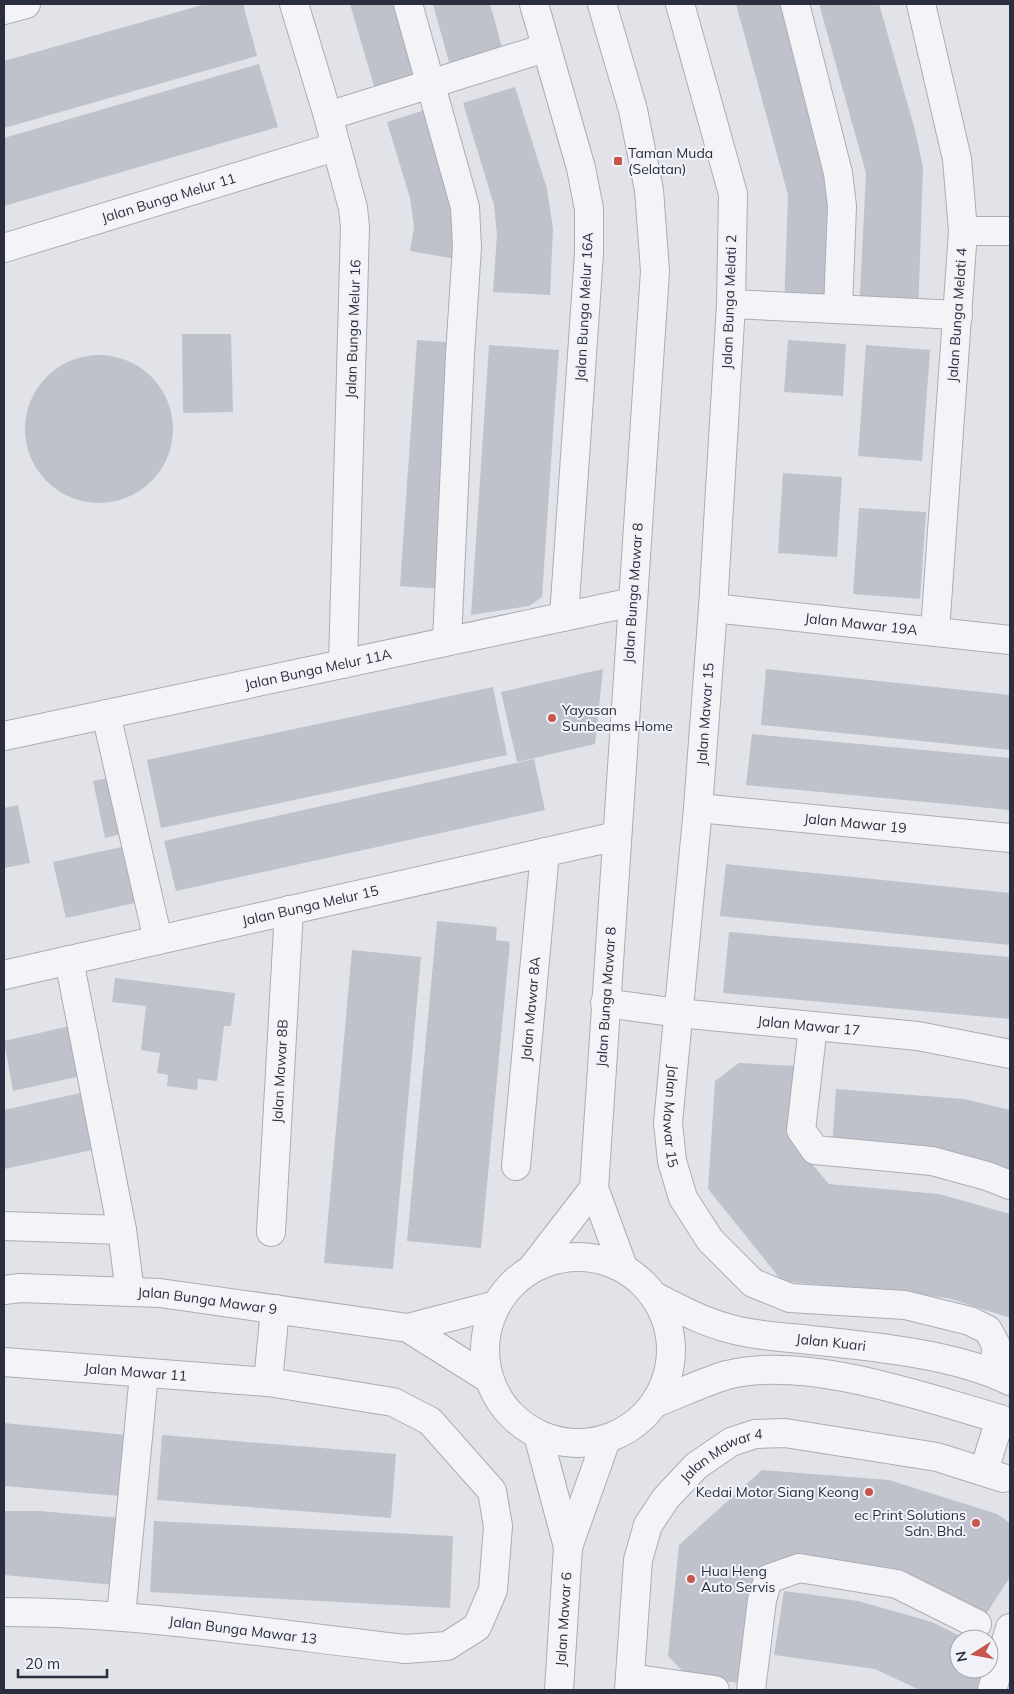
<svg xmlns="http://www.w3.org/2000/svg" width="1014" height="1694" viewBox="0 0 1014 1694" font-family="Mulish,sans-serif">
	<style>
		.building { fill: #bfc1cb }
		.lines { fill: none; stroke-linecap: round; stroke-linejoin: round }
		.minor-casing { stroke: #aaadb6; stroke-width: 30 }
		.minor { stroke: #f4f4f8; stroke-width: 28 }
		.poi-dot { fill: #c6564e; stroke: #f1f2f7; stroke-width: 2 }
		.labels { text-anchor: middle; dominant-baseline: central; stroke-width: 4; stroke-linejoin: round; paint-order: stroke }
		.poi-label { font-size: 14px; fill: #2b2e40; stroke: #f1f2f7; text-anchor: start }
		.street-label { font-size: 14px; fill: #2b2e40; stroke: #f1f2f7 }
	</style>
	<rect width="100%" height="100%" fill="#e1e3e9"/>
	<!-- building -->
	<path class="building" d="M206,4h37l14,52 -253,72v-67z
		M350,4h64l21,72 -59,17z
		M433,4h57l15,54 -53,15z
		M736,4h67l39,308 -58,-3 4,-114z
		M819,4h60l36,126 8,37 -5,149 -59,-3 7,-140z
		M259,64l19,63 -274,79v-68z
		M515,87l32,102 6,40 -3,66 -57,-3 4,-57 -3,-30 -31,-102z
		M444,104l29,158 -63,-11 4,-24 -4,-29 -23,-76z
		M182,334h49l2,78 -50,1z
		M417,340l54,4 -17,246 -54,-4z
		M788,340l58,4 -3,52 -59,-4z
		M489,345l70,5 -4,54 -13,193 -13,9 -58,9z
		M866,345l64,5 -8,111 -64,-5z
		M25 429a74 74 0 1 1 148 0a74 74 0 1 1-148 0Z
		M783,473l59,4 -5,80 -59,-4z
		M859,508l67,4 -6,87 -67,-5z
		M603,669l-8,75 -78,18 -16,-70z
		M766,669l244,26v55l-249,-25z
		M493,687l14,68 -346,73 -14,-68z
		M752,734l258,24v52l-264,-25z
		M534,759l11,51 -369,81 -12,-50z
		M118,776l12,56 -25,6 -12,-57z
		M18,805l12,58 -26,5v-60z
		M135,844l13,56 -82,18 -13,-56z
		M726,864l284,29v52l-290,-29z
		M437,921l60,6 -1,13 14,2 -29,306 -74,-7z
		M729,932l281,25v62l-287,-26z
		M352,950l69,7 -28,312 -69,-6z
		M115,978l120,15 -4,33h-7l-7,55 -19,-2 -1,11 -30,-4 1,-11 -11,-2 3,-20 -19,-3 5,-44 -34,-4z
		M79,1024l11,50 -77,17 -9,-50z
		M739,1063l73,4 -5,91 22,26 110,10 71,20v104l-62,-20 -166,-17 -74,-92 7,-108z
		M836,1089l128,10 46,11v68l-178,-29z
		M94,1090l12,57 -102,22v-59z
		M4,1423l122,12 -5,61 -117,-10z
		M162,1435l234,19 -5,64 -234,-18z
		M762,1470l127,10 108,34 13,9v54l-29,45 -53,-27 -148,-16 -12,32 -7,74 -72,-7 -21,-22 11,-111z
		M4,1511h35l82,7 -6,67 -111,-10z
		M154,1521l299,15 -3,72 -300,-16z
		M784,1591l74,10 74,21 34,17h-7v30h30l-10,21h-59l-45,-21 -101,-14z"/>
	<g class="lines">
		<defs>
			<g id="minor">
				<path d="M294,4l34,112 25,92 2,19 -12,437"/>
				<path d="M408,4l57,203 2,40 -7,108 -13,286"/>
				<path d="M534,4l47,164 8,41v44l-25,364"/>
				<path d="M602,4l31,106 16,80 6,81 -61,917 29,79"/>
				<path id="s1" d="M680,4l53,190 -2,110 -18,304 -15,200 -30,315 4,38 11,37 27,42 43,43 37,15 115,7 65,16 18,9 8,15 -1,28"/>
				<path d="M795,4l43,169 4,33 -4,103"/>
				<path d="M921,4l36,155 6,72 -28,400"/>
				<path d="M4,10l22,-6"/>
				<path d="M328,116l217,-68"/>
				<path d="M963,231h47"/>
				<path id="s2" d="M4,248l331,-101"/>
				<path d="M731,304l227,11"/>
				<path id="s3" d="M713,608l297,32"/>
				<path d="M106,714l52,226"/>
				<path id="s4" d="M4,736l629,-134"/>
				<path id="s5" d="M698,808l312,30"/>
				<path d="M69,960l53,270 8,62"/>
				<path id="s6" d="M4,975l613,-139"/>
				<path id="s7" d="M605,1003l73,10 240,23 92,18"/>
				<path d="M813,1026l-12,104 14,20 117,11 55,15 23,9"/>
				<path id="s8" d="M516,1166l29,-314"/>
				<path d="M4,1226l118,4"/>
				<path id="s9" d="M271,1232l18,-322"/>
				<circle cx="578" cy="1350" r="93"/>
				<path d="M533,1267l61,-79"/>
				<path id="s10" d="M4,1290l16,-2 140,5 248,35 88,-23"/>
				<path id="s11" d="M654,1296c26,13 49,26 77,33 25,7 52,8 79,11 60,6 146,14 200,41"/>
				<path d="M408,1328l81,51"/>
				<path id="s12" d="M4,1362l264,20 125,20 37,19 62,70 6,35 -5,64 -16,37 -30,19 -42,3c-133,-15 -267,-37 -401,-37"/>
				<path d="M268,1382l7,-73"/>
				<path d="M655,1403c24,-9 48,-21 72,-28 78,-20 197,22 273,44l10,6"/>
				<path d="M538,1435l30,112"/>
				<path d="M984,1471l16,-52"/>
				<path d="M121,1616l23,-242"/>
				<path d="M630,1678l85,12"/>
				<path id="s13" d="M559,1690l9,-143 38,-107"/>
				<path id="s14" d="M629,1690l9,-130 10,-35 18,-27 30,-32 35,-24 24,-8 30,-1 152,24 66,21"/>
				<path d="M751,1690l11,-90 6,-21 31,-11 98,16 80,40"/>
				<path d="M992,1690l18,-62"/>
			</g>
		</defs>
		<!-- minor casing -->
		<use href="#minor" class="minor-casing"/>
		<!-- minor -->
		<use href="#minor" class="minor"/>
	</g>
	<!-- markers -->
	<g class="poi-dot">
		<rect x="613" y="156" width="10" height="10" rx="2.5"/>
		<circle cx="552" cy="718" r="5"/>
		<circle cx="869" cy="1492" r="5"/>
		<circle cx="976" cy="1523" r="5"/>
		<circle cx="691" cy="1579" r="5"/>
	</g>
	<g class="labels">
		<!-- poi labels -->
		<g class="poi-label">
			<text x="628" y="153">Taman Muda<tspan x="628" dy="16">(Selatan)</tspan></text>
			<text x="562" y="710">Yayasan<tspan x="562" dy="16">Sunbeams Home</tspan></text>
			<text x="859" y="1492" text-anchor="end">Kedai Motor Siang Keong</text>
			<text x="966" y="1515" text-anchor="end">ec Print Solutions<tspan x="966" dy="16">Sdn. Bhd.</tspan></text>
			<text x="701" y="1571">Hua Heng<tspan x="701" dy="16">Auto Servis</tspan></text>
		</g>
		<!-- street labels -->
		<g class="street-label">
			<text stroke="none"><textPath href="#s2" startOffset="172">Jalan Bunga Melur 11</textPath></text>
			<text transform="translate(729 302) rotate(-88)">Jalan Bunga Melati 2</text>
			<text transform="translate(584 307) rotate(-87)">Jalan Bunga Melur 16A</text>
			<text transform="translate(957 315) rotate(-86)">Jalan Bunga Melati 4</text>
			<text transform="translate(353 329) rotate(-88)">Jalan Bunga Melur 16</text>
			<text transform="translate(633 593) rotate(-86)">Jalan Bunga Mawar 8</text>
			<text stroke="none"><textPath href="#s3" startOffset="149">Jalan Mawar 19A</textPath></text>
			<text stroke="none"><textPath href="#s4" startOffset="321">Jalan Bunga Melur 11A</textPath></text>
			<text transform="translate(705 714) rotate(-86)">Jalan Mawar 15</text>
			<text stroke="none"><textPath href="#s5" startOffset="158">Jalan Mawar 19</textPath></text>
			<text stroke="none"><textPath href="#s6" startOffset="314">Jalan Bunga Melur 15</textPath></text>
			<text transform="translate(606 997) rotate(-86)">Jalan Bunga Mawar 8</text>
			<text stroke="none"><textPath href="#s8" startOffset="158">Jalan Mawar 8A</textPath></text>
			<text stroke="none"><textPath href="#s7" startOffset="205">Jalan Mawar 17</textPath></text>
			<text stroke="none"><textPath href="#s9" startOffset="161">Jalan Mawar 8B</textPath></text>
			<text stroke="none"><textPath href="#s1" startOffset="1122">Jalan Mawar 15</textPath></text>
			<text stroke="none"><textPath href="#s10" startOffset="204">Jalan Bunga Mawar 9</textPath></text>
			<text stroke="none"><textPath href="#s11" startOffset="185">Jalan Kuari</textPath></text>
			<text stroke="none"><textPath href="#s12" startOffset="132">Jalan Mawar 11</textPath></text>
			<text stroke="none"><textPath href="#s14" startOffset="271">Jalan Mawar 4</textPath></text>
			<text stroke="none"><textPath href="#s13" startOffset="71">Jalan Mawar 6</textPath></text>
			<text transform="translate(243 1630) rotate(7)">Jalan Bunga Mawar 13</text>
		</g>
	</g>
	<!-- border -->
	<rect width="1014" height="1694" fill="none" stroke="#2b2e40" stroke-width="10"/>
	<!-- north arrow -->
	<g transform="translate(974 1654) rotate(259)"><circle r="24" fill="#f1f2f7" stroke="#a2a4ae"/>
	<path d="M0-4L9 19L0 12L-9 19Z" fill="#c6564e"/>
	<text y="-8" font-size="14" font-weight="bold" text-anchor="middle" fill="#2b2e40">N</text>
	</g>
	<!-- scale -->
	<path d="M18 1669v8h89v-8" fill="none" stroke="#2b2e40" stroke-width="2.5"/>
	<text x="25" y="1669" font-size="15" fill="#2b2e40" stroke="#f1f2f7" stroke-width="4" paint-order="stroke">20 m</text>
</svg>
